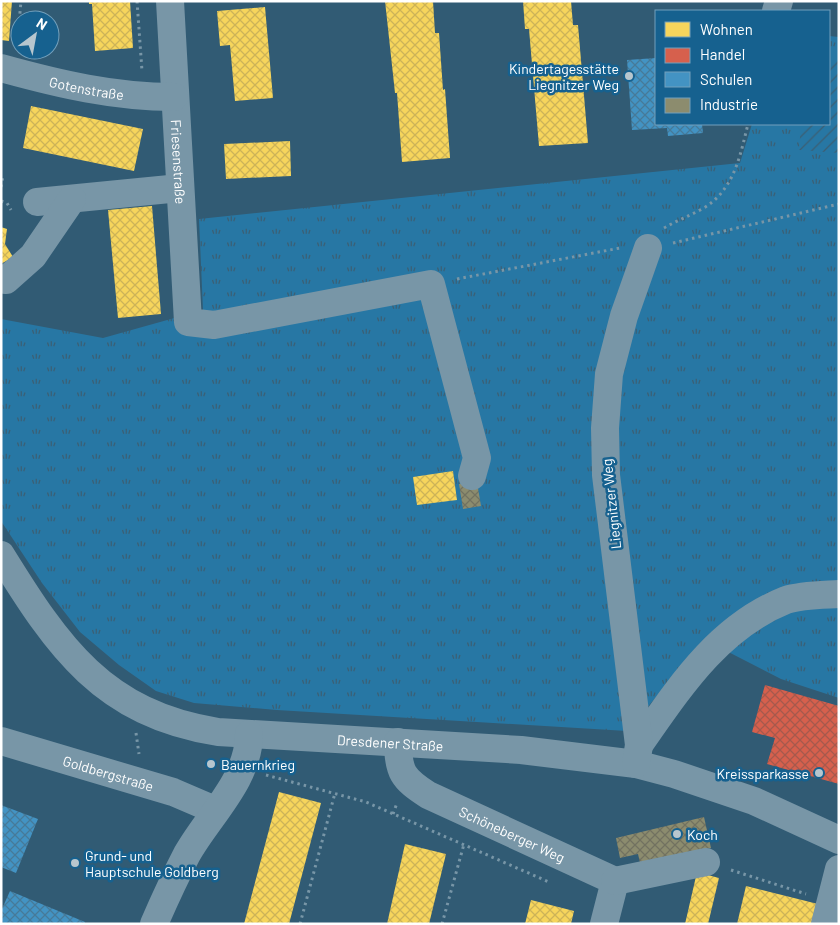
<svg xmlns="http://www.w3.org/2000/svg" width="840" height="925" viewBox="0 0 840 925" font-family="Barlow,sans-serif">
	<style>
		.grass { fill: url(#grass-tufts) }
		.garden { fill: url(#garden-furrows) }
		.homes { fill: url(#homes-cross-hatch) }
		.shops { fill: url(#shops-cross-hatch) }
		.schools { fill: url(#schools-cross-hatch) }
		.industry { fill: url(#industry-cross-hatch) }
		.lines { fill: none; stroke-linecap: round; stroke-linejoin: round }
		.path { stroke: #7896a7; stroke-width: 3; stroke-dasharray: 2.5 4; stroke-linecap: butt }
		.minor { stroke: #7896a7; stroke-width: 28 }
		.poi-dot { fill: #b7c6ce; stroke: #16618f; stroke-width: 2 }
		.labels { text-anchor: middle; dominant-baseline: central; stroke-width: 5; stroke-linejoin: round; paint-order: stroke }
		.poi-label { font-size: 14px; fill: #fff; stroke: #16618f; text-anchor: start }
		.street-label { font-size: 14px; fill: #fff; stroke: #16618f }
	</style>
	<defs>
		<pattern id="grass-tufts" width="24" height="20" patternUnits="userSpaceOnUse" patternTransform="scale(1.25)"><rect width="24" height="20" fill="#2777a4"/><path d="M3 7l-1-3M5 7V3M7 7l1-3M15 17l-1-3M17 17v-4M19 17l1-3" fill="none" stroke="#3b5f74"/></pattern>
		<pattern id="garden-furrows" width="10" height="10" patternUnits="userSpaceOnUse" patternTransform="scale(1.25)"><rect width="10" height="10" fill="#2777a4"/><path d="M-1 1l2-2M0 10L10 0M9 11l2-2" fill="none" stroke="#3b5f74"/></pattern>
		<pattern id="homes-cross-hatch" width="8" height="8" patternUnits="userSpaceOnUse" patternTransform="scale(1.25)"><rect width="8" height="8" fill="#f6d55c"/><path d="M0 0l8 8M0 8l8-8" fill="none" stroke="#ccb358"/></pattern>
		<pattern id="shops-cross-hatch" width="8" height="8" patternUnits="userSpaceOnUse" patternTransform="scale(1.25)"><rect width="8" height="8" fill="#d6604d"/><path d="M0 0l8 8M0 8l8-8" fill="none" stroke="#a6594d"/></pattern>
		<pattern id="schools-cross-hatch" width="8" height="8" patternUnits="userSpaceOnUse" patternTransform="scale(1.25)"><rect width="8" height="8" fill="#4393c3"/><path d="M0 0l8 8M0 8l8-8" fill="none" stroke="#467a99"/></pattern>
		<pattern id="industry-cross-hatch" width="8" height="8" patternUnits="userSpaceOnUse" patternTransform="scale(1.25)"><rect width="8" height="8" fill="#8c8c6e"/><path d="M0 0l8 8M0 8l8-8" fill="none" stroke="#727260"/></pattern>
	</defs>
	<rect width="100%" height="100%" fill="#315b74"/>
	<!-- grass -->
	<path class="grass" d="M829,36l10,1v661l-58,-19 -76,-39 -78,91 -350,-21 -83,-7 -38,-12 -37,-26 -39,-33 -38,-49 -41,-62v-202l102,19 100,-28 -4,-91 541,-56 12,-39h77z"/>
	<!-- garden -->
	<path class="garden" d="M829,59h10v94l-40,-3 2,-26h28z"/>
	<!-- homes -->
	<path class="homes" d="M1,1h11l-3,40 -8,-1z
		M89,1h41l3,47 -38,3 -3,-47h-3z
		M385,1h48l2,32h4l4,57 2,-1 5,69 -48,4 -5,-69h-2z
		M523,1h48l2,24h5l10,118 -49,3 -10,-117h-4z
		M265,7l8,91 -38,3 -5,-56 -10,1 -3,-35z
		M31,106l112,23 -9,42 -111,-23z
		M290,141l1,35 -65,3 -2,-35z
		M152,206l9,108 -43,4 -10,-108z
		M1,227l6,2 -2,15 8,13 -12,7z
		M453,471l4,29 -40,5 -4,-28z
		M279,792l42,11 -32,121h-45z
		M405,844l41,10 -17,70h-42z
		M697,872l22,6 -11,46h-23z
		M746,886l80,20 -4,18h-85z
		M531,900l43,11 -3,13h-46z"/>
	<!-- shops -->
	<path class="shops" d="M765,685l74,21v78l-72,-20 8,-26 -23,-6z"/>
	<!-- schools -->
	<path class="schools" d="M656,58v66h46l1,9 -35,3 -1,-8 -35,2 -5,-70z
		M1,805l37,14 -22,54 -15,-6z
		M10,891l75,31 -1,2h-83v-13z"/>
	<!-- industry -->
	<path class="industry" d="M477,482l4,24 -18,3 -4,-25z
		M704,817l7,31 -71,15 -2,-9 -18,4 -4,-20z"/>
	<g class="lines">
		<!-- path -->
		<path class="path" d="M137,1l5,70
			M17,46l4,-45
			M1,187l2,-11
			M1,201l6,2 4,7
			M664,228c12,-7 25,-12 38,-19 32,-18 38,-53 46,-85
			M673,243l166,-39
			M457,279l163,-31
			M136,733l3,21
			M266,775l100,27 183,80
			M393,814l4,-11
			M731,870l75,24
			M300,924l35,-131
			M442,924l22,-80"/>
		<!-- minor -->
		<g class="minor">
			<path id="s1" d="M170,1l18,321 26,3 217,-41 46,174 -5,18"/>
			<path d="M776,11l3,-10"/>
			<path id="s2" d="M1,68c58,16 113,29 173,29"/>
			<path d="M37,202l143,-14"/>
			<path d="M6,280l27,-24 39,-57"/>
			<path id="s3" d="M1,555c57,92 102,159 217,177l303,18 115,14 38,10 80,27 85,39"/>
			<path id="s4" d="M1,741l172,51 42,18"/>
			<path id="s5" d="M398,742c0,30 5,37 30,53l187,86 -11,43"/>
			<path d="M639,745c40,-57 79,-118 147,-145 15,-5 36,-5 53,-6"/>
			<path d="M636,764l3,-19 -33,-270 -1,-47 4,-54 15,-58 24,-68"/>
			<path d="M615,881l91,-19"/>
			<path d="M154,924c10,-23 21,-47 33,-70 22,-39 62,-74 62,-120"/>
			<path d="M825,924l14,-55"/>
		</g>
	</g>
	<!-- markers -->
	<g class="poi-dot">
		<circle cx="629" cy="76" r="5"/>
		<circle cx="211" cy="764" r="5"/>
		<circle cx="819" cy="773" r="5"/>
		<circle cx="677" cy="834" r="5"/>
		<circle cx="75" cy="863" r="5"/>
	</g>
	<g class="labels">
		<!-- poi labels -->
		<g class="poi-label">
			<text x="619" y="68" text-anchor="end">Kindertagesstätte<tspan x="619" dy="16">Liegnitzer Weg</tspan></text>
			<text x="221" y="764">Bauernkrieg</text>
			<text x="809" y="773" text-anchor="end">Kreissparkasse</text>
			<text x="687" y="834">Koch</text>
			<text x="85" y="855">Grund- und<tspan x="85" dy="16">Hauptschule Goldberg</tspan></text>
		</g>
		<!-- street labels -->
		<g class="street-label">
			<text stroke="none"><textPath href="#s2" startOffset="88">Gotenstraße</textPath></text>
			<text stroke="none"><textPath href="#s1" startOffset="161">Friesenstraße</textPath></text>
			<text transform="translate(611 504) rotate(-96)">Liegnitzer Weg</text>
			<text stroke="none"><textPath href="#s3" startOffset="464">Dresdener Straße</textPath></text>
			<text stroke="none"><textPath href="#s4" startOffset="112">Goldbergstraße</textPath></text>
			<text stroke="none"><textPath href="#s5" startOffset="158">Schöneberger Weg</textPath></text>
		</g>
	</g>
	<!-- border -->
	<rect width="840" height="925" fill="none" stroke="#ffffff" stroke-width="5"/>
	<!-- legend -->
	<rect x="655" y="10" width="175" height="115" fill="#16618f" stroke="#73a0bc"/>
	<rect x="665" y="22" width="25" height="15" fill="#f6d55c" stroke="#73a0bc"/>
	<text x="700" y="35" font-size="15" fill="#ffffff">Wohnen</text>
	<rect x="665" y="48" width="25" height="15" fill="#d6604d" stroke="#73a0bc"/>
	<text x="700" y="60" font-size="15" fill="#ffffff">Handel</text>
	<rect x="665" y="72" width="25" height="15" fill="#4393c3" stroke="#73a0bc"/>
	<text x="700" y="85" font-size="15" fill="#ffffff">Schulen</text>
	<rect x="665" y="98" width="25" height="15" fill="#8c8c6e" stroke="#73a0bc"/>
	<text x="700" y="110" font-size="15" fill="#ffffff">Industrie</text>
	<!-- north arrow -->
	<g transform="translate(35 35) rotate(32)"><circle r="24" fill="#16618f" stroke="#73a0bc"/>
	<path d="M0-4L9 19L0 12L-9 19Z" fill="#b7c6ce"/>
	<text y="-8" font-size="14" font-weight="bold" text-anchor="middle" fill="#ffffff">N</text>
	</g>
</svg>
